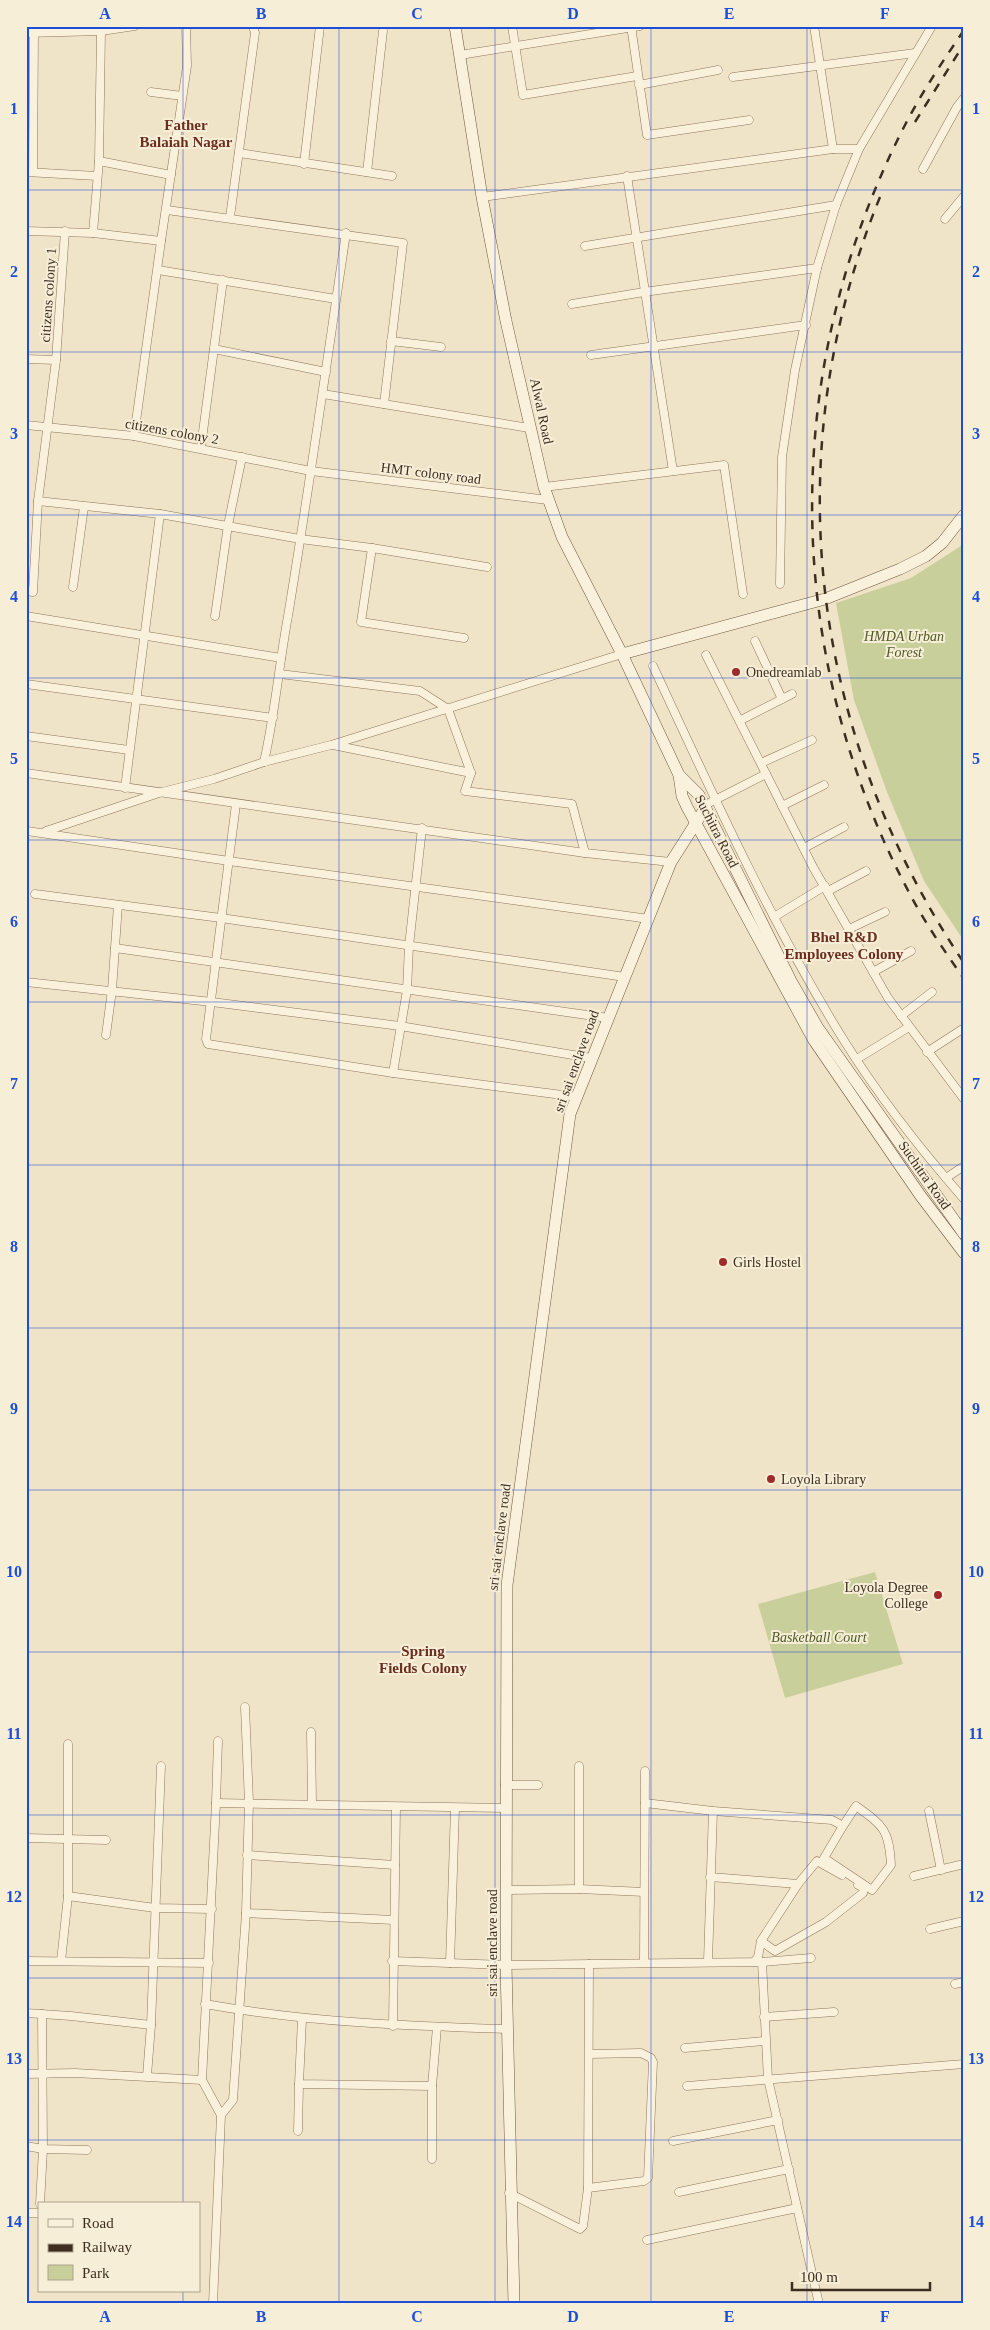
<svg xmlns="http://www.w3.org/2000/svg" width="990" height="2330" font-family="Georgia,serif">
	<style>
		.green { fill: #c9cf9b }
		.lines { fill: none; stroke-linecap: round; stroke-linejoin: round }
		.street-casing { stroke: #8d765c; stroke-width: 9 }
		.secondary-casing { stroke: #6f573f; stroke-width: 12 }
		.street { stroke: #faf1dc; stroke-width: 8 }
		.secondary { stroke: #faf1dc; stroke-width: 11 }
		.rail { stroke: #3d2e20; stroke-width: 2.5; stroke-dasharray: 9 9; stroke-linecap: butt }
		.grid { fill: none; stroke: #1d4ed8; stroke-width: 1; stroke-opacity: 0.55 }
		.poi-dot { fill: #9e2a2b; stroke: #f7eed8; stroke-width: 2 }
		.labels { text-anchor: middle; stroke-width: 4; stroke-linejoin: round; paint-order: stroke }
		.street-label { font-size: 14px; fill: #3d2e20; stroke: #f7eed8 }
		.park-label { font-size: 14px; font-style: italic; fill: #4d5a26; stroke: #f7eed8 }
		.poi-label { font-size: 14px; fill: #3d2e20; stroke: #f7eed8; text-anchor: start }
		.neighbourhood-label { font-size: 15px; font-weight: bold; fill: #6b2e1e; stroke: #f7eed8 }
		.neatline { fill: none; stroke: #1d4ed8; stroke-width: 2 }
		.grid-label { font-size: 16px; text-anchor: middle; font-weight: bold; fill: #1d4ed8 }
	</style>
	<rect width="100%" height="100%" fill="#f0e4c8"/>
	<!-- green -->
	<g class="green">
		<path d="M964,544V941L924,881L887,792L854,700L836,603L911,578Z"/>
		<path d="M875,1572L903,1664L785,1698L758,1604Z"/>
	</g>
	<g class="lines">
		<defs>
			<g id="street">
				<path d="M512,26L523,95L637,76"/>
				<path d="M631,26L647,135L749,120"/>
				<path d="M814,26L833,149"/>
				<path d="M26,33L101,31L135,26"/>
				<path d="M460,55L640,26"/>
				<path d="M733,77L915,53"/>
				<path d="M639,85L718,70"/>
				<path d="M151,92L182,96"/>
				<path d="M859,149L932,26"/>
				<path d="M239,153L392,176"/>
				<path d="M99,161L171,175"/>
				<path d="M304,164L320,26"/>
				<path d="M923,169L957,107L964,98"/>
				<path d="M26,172L97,176"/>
				<path d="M33,172L34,33"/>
				<path d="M367,172L383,31"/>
				<path d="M627,176L673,471"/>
				<path d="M482,197L833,149H859L836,205L817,268L795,370L782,457L780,584"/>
				<path d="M167,210L403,243L384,404"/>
				<path d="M230,217L255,33L253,26"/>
				<path d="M945,219L964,196"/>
				<path d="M26,231L93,233L161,241L187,66L186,26"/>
				<path d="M93,233L99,161L101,31"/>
				<path d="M585,246L836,205"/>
				<path d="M158,270L336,299"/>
				<path d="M572,304L644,292L817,268"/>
				<path d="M391,341L441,347"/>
				<path d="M214,349L326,372"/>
				<path d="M591,355L806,325"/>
				<path d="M26,359L56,360"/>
				<path d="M323,394L529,428"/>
				<path d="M26,425L134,436L311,471L548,500"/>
				<path d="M134,436L161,241"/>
				<path d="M201,447L223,280"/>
				<path d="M544,487L724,465L743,594"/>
				<path d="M38,501L160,514L300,539L372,548L487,567"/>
				<path d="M372,548L361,622L464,638"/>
				<path d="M73,587L84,507"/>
				<path d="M26,591L33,592L38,501L56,360L65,231"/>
				<path d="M26,616L281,658"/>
				<path d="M215,616L228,525L242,457"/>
				<path d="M755,641L782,699"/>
				<path d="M706,655L813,867L888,998L964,1099"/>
				<path d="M653,666C712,793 770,921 843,1039C878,1095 920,1149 964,1199"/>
				<path d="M280,674L420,691L448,709L471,773L465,791L572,804L585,853"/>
				<path d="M26,684L273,718"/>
				<path d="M741,720L792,694"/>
				<path d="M26,736L129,750"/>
				<path d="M333,745L471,773"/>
				<path d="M264,762C275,713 279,665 288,616C309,489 327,361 346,233"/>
				<path d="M761,763L812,740"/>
				<path d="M26,773L585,853L671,862"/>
				<path d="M125,788L160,514"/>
				<path d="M711,802L766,774"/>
				<path d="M236,804L206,1039L208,1044L393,1073L578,1097"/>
				<path d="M782,806L824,785"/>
				<path d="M27,831L229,861L649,919"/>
				<path d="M46,831L162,792L214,779L264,762L331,745L622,654"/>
				<path d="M804,848L844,827"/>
				<path d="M828,891L866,871"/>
				<path d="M35,894L221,918L625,977"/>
				<path d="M774,917L825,886"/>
				<path d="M849,929L885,912"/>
				<path d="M115,948L608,1018"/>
				<path d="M873,972L911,951"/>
				<path d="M26,982L212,1002L400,1026L591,1058"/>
				<path d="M901,1016L932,992"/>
				<path d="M106,1035L112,990L118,905"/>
				<path d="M927,1052L964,1028"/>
				<path d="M857,1059L909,1027"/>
				<path d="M393,1073L407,990L409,946L422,828"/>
				<path d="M946,1178L964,1166"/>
				<path d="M311,1732L312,1804"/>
				<path d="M505,1785H538"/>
				<path d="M216,1803L218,1741"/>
				<path d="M645,1803L713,1811L832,1820L843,1826L824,1858L872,1890L891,1865C889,1830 884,1826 856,1806L843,1826"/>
				<path d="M929,1811L941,1870"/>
				<path d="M26,1838L106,1840"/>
				<path d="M247,1855L395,1865"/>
				<path d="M914,1876L964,1864"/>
				<path d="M710,1877L798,1884"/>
				<path d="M579,1889V1766"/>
				<path d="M507,1890L579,1889L644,1892"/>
				<path d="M68,1896L155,1908L212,1909"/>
				<path d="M246,1913L394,1920"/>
				<path d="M930,1929L964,1921"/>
				<path d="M761,1941L775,1951L826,1922L863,1893L864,1888L858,1885"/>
				<path d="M26,1961L209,1963"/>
				<path d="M61,1961L68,1896V1744"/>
				<path d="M392,1961L506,1965L762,1962L811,1958"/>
				<path d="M708,1961L713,1811"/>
				<path d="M754,1962L758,1957L761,1941L798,1884L817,1861L842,1875"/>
				<path d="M762,1962L768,2079L819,2304"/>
				<path d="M450,1963L455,1808"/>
				<path d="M644,1963L645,1771"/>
				<path d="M955,1984L964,1982"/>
				<path d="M205,2004C306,2022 406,2026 508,2029"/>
				<path d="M26,2013L71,2016L151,2025"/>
				<path d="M764,2017L834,2012"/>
				<path d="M302,2019L299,2084L432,2086"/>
				<path d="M393,2026L396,1807"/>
				<path d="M685,2048L765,2041"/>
				<path d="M26,2074L75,2073L202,2080"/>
				<path d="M147,2076L151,2025L161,1766"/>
				<path d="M687,2086L964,2064"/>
				<path d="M221,2115L233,2100L246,1913L249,1802L245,1707"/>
				<path d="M298,2131L299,2084"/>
				<path d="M673,2141L778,2120"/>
				<path d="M26,2146L43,2149L87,2150"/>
				<path d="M432,2159V2086L437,2027"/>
				<path d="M588,2188L644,2181L648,2178L653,2062L651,2058L641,2053L590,2054"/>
				<path d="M679,2192L789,2169"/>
				<path d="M509,2193L580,2229L583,2226L588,2188L589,1964"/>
				<path d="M40,2204L43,2149L42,2014"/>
				<path d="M26,2213H39"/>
				<path d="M647,2240L797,2208"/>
				<path d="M213,2304L221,2115L202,2080L216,1803L506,1808"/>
			</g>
			<g id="secondary">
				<path d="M455,26L482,197L506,321L544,487L562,537L622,654L679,775L682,796L687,807L813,1039L920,1195L964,1253"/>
				<path d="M622,654L825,599L900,569L926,556L942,543L964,515"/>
				<path d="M679,775L699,795L791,981L818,1028L964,1234"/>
				<path d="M514,2304L506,1965L507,1585L570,1114L671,862L706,807"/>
			</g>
		</defs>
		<!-- street casing -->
		<use href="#street" class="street-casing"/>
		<!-- secondary casing -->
		<use href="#secondary" class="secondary-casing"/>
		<!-- street -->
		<use href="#street" class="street"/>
		<!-- secondary -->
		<use href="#secondary" class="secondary"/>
		<!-- rail -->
		<g class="rail">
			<path d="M964,30C943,61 922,92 905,125C779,369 781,656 912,898C927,926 946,953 964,979"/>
			<path d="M915,122L964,44"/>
			<path d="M880,197C775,454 810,734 964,963"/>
		</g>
	</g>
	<!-- grid -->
	<path class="grid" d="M183,26V2204M339,26V2304M495,26V2304M651,26V2304M807,26V2304M26,190H964M26,352H964M26,515H964M26,678H964M26,840H964M26,1002H964M26,1165H964M26,1328H964M26,1490H964M26,1652H964M26,1815H964M26,1978H964M26,2140H964M183,2291V2304"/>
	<!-- markers -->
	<g class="poi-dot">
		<circle cx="736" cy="672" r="5"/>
		<circle cx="723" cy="1262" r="5"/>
		<circle cx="771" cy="1479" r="5"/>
		<circle cx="938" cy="1595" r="5"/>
	</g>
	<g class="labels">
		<!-- street labels -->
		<g class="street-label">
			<text transform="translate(48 295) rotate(-86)" y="5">citizens colony 1</text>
			<text transform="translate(542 411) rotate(78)" y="5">Alwal Road</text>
			<text transform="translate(172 431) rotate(10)" y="5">citizens colony 2</text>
			<text transform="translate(431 473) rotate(7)" y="5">HMT colony road</text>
			<text transform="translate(717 831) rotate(63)" y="5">Suchitra Road</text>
			<text transform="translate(576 1061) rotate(-70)" y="5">sri sai enclave road</text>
			<text transform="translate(925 1175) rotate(55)" y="5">Suchitra Road</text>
			<text transform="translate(499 1537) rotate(-83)" y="5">sri sai enclave road</text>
			<text transform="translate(492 1943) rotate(-90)" y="5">sri sai enclave road</text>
		</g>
		<!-- park labels -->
		<g class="park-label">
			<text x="904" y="641">HMDA Urban<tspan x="904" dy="16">Forest</tspan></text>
			<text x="819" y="1642">Basketball Court</text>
		</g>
		<!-- poi labels -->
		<g class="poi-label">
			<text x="746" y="677">Onedreamlab</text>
			<text x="733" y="1267">Girls Hostel</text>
			<text x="781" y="1484">Loyola Library</text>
			<text x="928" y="1592" text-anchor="end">Loyola Degree<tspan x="928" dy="16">College</tspan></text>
		</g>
		<!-- neighbourhood labels -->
		<g class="neighbourhood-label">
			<text x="186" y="130">Father<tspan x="186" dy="17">Balaiah Nagar</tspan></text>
			<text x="844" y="942">Bhel R&amp;D<tspan x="844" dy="17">Employees Colony</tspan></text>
			<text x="423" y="1656">Spring<tspan x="423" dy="17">Fields Colony</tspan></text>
		</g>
	</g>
	<!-- border -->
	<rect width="990" height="2330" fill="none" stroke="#f7eed8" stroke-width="55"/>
	<!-- legend -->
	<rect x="38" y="2202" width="162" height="90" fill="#f7eed8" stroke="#ada18e"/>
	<rect x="48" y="2219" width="25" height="8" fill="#faf1dc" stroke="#ada18e"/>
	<text x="82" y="2228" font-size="15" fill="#3d2e20">Road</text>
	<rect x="48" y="2244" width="25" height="8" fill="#3d2e20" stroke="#ada18e"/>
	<text x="82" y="2252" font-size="15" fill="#3d2e20">Railway</text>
	<rect x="48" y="2265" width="25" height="15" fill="#c9cf9b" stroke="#ada18e"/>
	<text x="82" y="2278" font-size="15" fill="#3d2e20">Park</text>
	<!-- scale -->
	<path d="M792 2282v8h138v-8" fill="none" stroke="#3d2e20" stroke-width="2.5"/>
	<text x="800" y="2282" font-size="15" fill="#3d2e20" stroke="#f7eed8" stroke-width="4" paint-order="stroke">100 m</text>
	<rect x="28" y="28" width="934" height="2274" class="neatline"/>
	<g class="grid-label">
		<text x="105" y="19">A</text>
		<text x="261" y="19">B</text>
		<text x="417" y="19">C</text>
		<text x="573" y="19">D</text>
		<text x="729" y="19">E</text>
		<text x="885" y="19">F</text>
		<text x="14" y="114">1</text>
		<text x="976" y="114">1</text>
		<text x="14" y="277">2</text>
		<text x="976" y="277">2</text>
		<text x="14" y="439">3</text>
		<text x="976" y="439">3</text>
		<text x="14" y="602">4</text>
		<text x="976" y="602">4</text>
		<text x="14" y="764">5</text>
		<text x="976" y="764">5</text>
		<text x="14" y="927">6</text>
		<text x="976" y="927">6</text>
		<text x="14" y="1089">7</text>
		<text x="976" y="1089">7</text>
		<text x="14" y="1252">8</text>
		<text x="976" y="1252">8</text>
		<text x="14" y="1414">9</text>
		<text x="976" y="1414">9</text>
		<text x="14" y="1577">10</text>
		<text x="976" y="1577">10</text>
		<text x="14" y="1739">11</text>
		<text x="976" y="1739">11</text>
		<text x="14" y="1902">12</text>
		<text x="976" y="1902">12</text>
		<text x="14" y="2064">13</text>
		<text x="976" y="2064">13</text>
		<text x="14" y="2227">14</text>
		<text x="976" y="2227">14</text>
		<text x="105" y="2322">A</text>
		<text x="261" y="2322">B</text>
		<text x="417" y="2322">C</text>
		<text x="573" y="2322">D</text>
		<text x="729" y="2322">E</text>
		<text x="885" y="2322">F</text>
	</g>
</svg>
